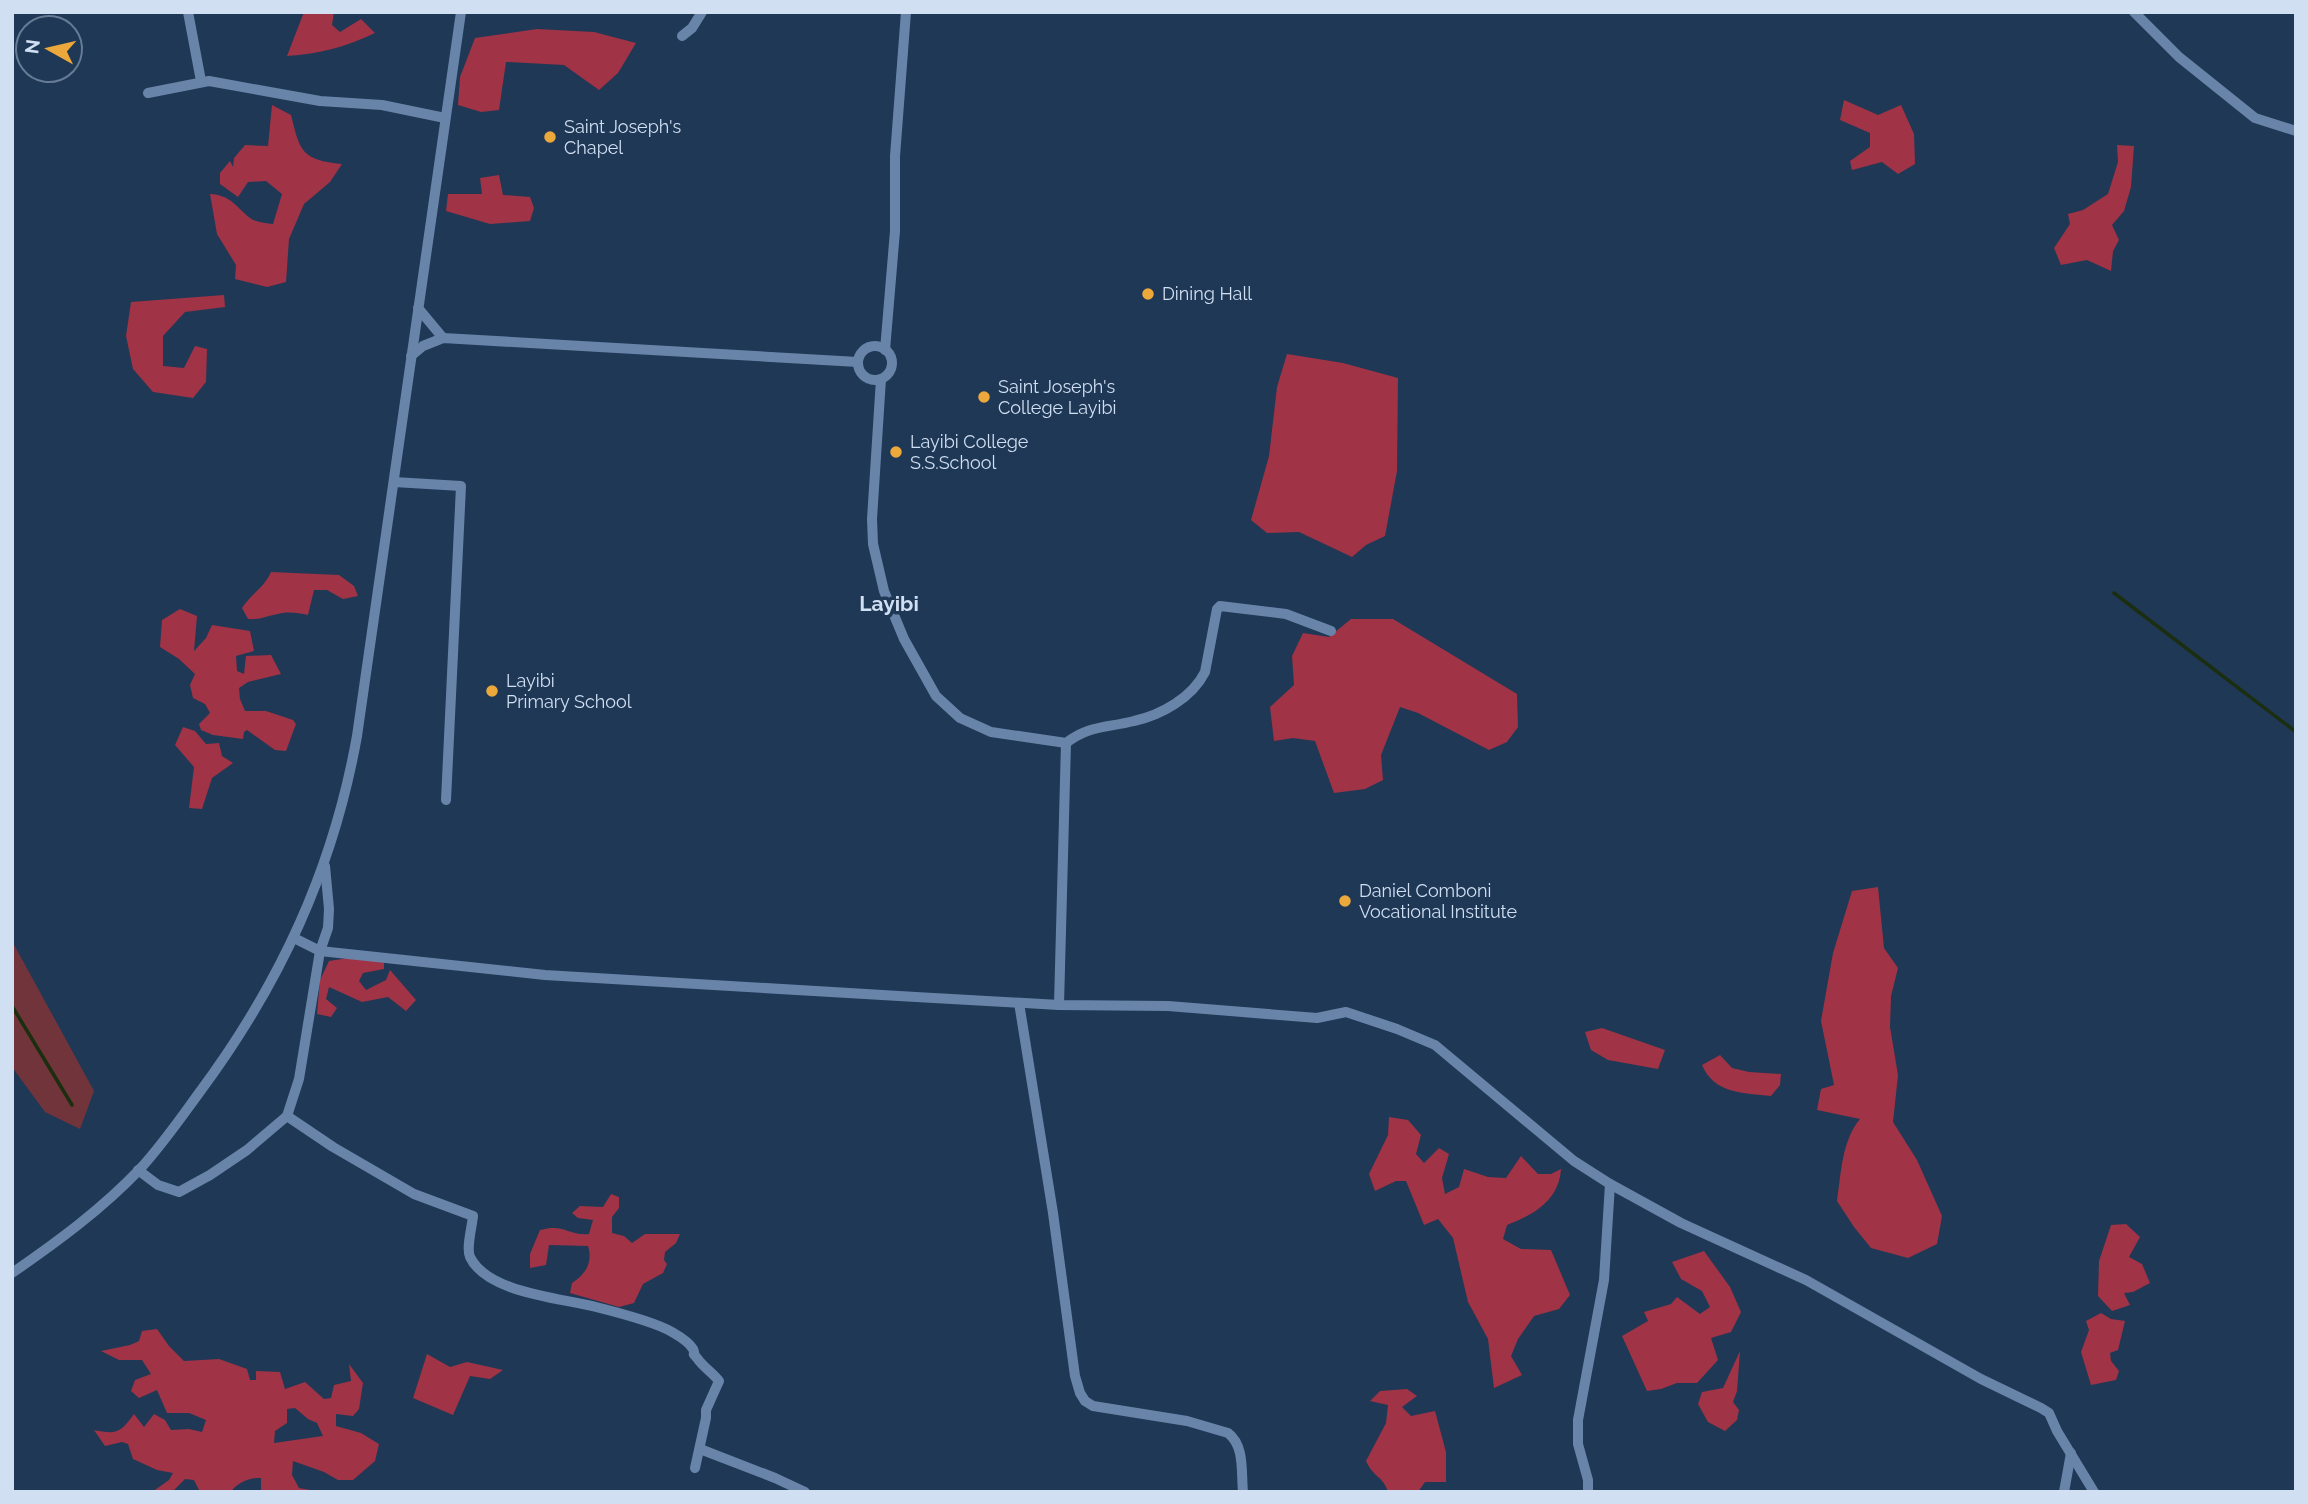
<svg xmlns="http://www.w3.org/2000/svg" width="2308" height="1504" font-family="Raleway,sans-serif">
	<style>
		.green { fill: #72343b }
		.forest { fill: #a03345; fill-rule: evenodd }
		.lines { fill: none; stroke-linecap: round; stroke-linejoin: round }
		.stream { stroke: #1b2e0f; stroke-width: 3.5 }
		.minor { stroke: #6885a9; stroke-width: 10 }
		.poi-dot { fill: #eda83b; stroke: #1f3856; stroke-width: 2.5 }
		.labels { text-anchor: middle; stroke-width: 7; stroke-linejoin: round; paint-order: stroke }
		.poi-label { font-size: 18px; fill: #d0dff2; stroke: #1f3856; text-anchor: start }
		.quarter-label { font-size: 21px; font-weight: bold; fill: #d0dff2; stroke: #1f3856 }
	</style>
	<rect width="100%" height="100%" fill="#1f3856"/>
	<!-- green -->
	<path class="green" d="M12,941L94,1091L80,1129L45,1112L12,1067Z"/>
	<!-- forest -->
	<g class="forest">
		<path d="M304,12H334L332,25L340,32L361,19L375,33C345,47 320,54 287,56Z"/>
		<path d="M537,29L594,32L636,43L618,73L599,90L564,65L506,62L499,110L481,112L458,105L460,77L475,38Z"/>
		<path d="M1844,100L1878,115L1901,105L1914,134L1915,164L1898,174L1882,162L1852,170L1850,161L1870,147V133L1840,120Z"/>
		<path d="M272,105L291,115C300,152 302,160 342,164L330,182L304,204L289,239L286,282L267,287L235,279L236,265L217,234L210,194C231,195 236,207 250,218C255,222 266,223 273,224L282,194L266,181L248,182L238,197L220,184V173L230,161L233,167L234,158L245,145L268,146Z"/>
		<path d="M2117,145L2134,146L2131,187L2124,211L2112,225L2119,240L2113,251L2111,271L2087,260L2061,265L2054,248L2070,224L2068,214L2083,210L2108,194L2118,162Z"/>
		<path d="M499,175L503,195L530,197L534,208L530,221L490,224L446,211L448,194H482L480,178Z"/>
		<path d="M224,295L225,307L185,312L163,336V366L184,368L195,346L207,349L206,382L193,398L153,392L133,369L126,336L131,302Z"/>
		<path d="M1287,354L1343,363L1398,378L1397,471L1385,536L1366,545L1352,557L1299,532L1267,533L1251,520L1269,456L1277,387Z"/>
		<path d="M271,572L339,575L354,586L358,596L343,599L327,590H314L308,615C298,613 289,611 278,614C265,616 262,620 248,619L242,608C251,594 264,588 271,572Z"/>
		<path d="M180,609L197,616L194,651L206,638L212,625L250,631L254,651L236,656L237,671L244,674L246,656L271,655L281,674L248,682L239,688L240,699L245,711H266L293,720L296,724L286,751L275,750L247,730L244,732L243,739L213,735L201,730L199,724L210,713L205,704L193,698L190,685L195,674L179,659L160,647L162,620Z"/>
		<path d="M1351,619H1393L1517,694L1518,727L1507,742L1489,750L1418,713L1400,707L1381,755L1383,780L1365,789L1334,793L1315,741L1293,738L1274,741L1270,707L1294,685L1292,656L1303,633L1329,637Z"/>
		<path d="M183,727L195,731L206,744L219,743L222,756L233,763L212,778L202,809L189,808L194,767L175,745Z"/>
		<path d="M1878,887L1884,948L1898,968L1891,996L1890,1027L1898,1075L1893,1122L1917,1160L1942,1216L1937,1244L1908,1258L1871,1248L1854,1227L1837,1201C1841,1174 1842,1140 1860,1119L1817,1110L1821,1089L1834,1085L1821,1021L1833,953L1852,891Z"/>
		<path d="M348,958L384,961V969L363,973L359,981L366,990L386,980L390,970L416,1000L406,1011L388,997L362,1002L329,987L326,999L337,1008L331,1017L317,1014L320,980L329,961Z"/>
		<path d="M1602,1028L1665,1050L1658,1069L1608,1060L1591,1050L1585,1032Z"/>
		<path d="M1720,1055L1732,1068L1749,1072L1781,1074L1780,1085L1771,1096C1744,1093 1714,1094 1702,1065Z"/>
		<path d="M1389,1117L1408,1120L1421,1135L1416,1154L1424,1163L1439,1148L1449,1154L1442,1178L1445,1194L1459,1187L1464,1169L1488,1177L1506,1178L1521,1156L1538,1174H1551L1561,1169C1559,1201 1533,1215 1507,1225L1503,1239L1521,1249L1551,1250L1570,1295L1559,1309L1534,1316L1518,1339L1511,1356L1522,1375L1494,1388L1488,1339L1468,1302L1453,1238L1438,1219L1424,1225L1406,1181H1396L1375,1191L1369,1174L1388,1135Z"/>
		<path d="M611,1194L619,1197V1208L612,1217V1233L624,1236L632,1243L645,1234H680L676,1243L665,1252L664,1260L667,1264L663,1273L643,1284L634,1303L619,1307L570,1293L572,1283C586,1274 593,1262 588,1246L549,1245L546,1265L530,1268V1254L540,1230C565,1223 568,1236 589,1234L593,1220L578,1218L572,1213L580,1206L603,1207Z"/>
		<path d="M2126,1224L2140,1237L2129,1257L2142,1264L2150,1283L2133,1292L2124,1293L2130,1305L2112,1311L2098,1296L2099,1261L2111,1225Z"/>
		<path d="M1704,1251L1730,1287L1741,1312L1731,1332L1711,1338L1718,1360L1697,1383H1677L1661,1389L1647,1391L1622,1336L1648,1321L1644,1312L1671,1304L1677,1297L1700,1314L1710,1307L1702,1291L1681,1279L1672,1262Z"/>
		<path d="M2101,1313L2111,1319L2125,1321L2118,1350L2110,1353L2111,1361L2119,1371L2116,1380L2091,1385L2081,1352L2089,1330L2086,1321Z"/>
		<path d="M157,1329L169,1346L184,1361L219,1359L247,1369L250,1380H256V1371L280,1372L285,1389L305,1382L324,1399L331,1398L334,1385L351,1381L349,1364L363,1383L359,1409L353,1416L336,1414V1426L361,1433L379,1444L375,1461L353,1480H338L324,1472L293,1461L292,1475L299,1488L321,1492H261V1478C251,1477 236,1483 231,1492H200L194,1480L185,1479L172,1492H152L169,1480L173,1473L157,1470L133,1459L128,1444L122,1442L105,1446L94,1430C117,1435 121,1432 134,1414L144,1427L154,1414L165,1420L171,1430L189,1429L202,1432L206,1420L189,1413H167L157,1390L139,1398L131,1391L135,1380L151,1374L142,1360H119L101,1351L130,1345L139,1341L142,1331ZM295,1408L308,1419L317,1423L323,1436L274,1443L275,1431L287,1423V1409Z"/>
		<path d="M1740,1351L1737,1391L1733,1402L1739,1410L1737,1420L1725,1431L1708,1422L1698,1404L1702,1392L1723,1388Z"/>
		<path d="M427,1354L450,1367L467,1362L503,1370L490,1379L470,1376L453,1415L413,1398Z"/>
		<path d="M1407,1389L1417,1396L1402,1407L1411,1416L1435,1411L1446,1452V1482H1425L1418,1492H1388C1384,1477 1373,1477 1366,1461L1386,1423L1388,1405L1370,1401L1380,1391Z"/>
	</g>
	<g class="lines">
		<!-- stream -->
		<g class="stream">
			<path d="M2114,593L2296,732"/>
			<path d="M12,1006L72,1105"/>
		</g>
		<!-- minor -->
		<g class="minor">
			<path d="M188,12L201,81"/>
			<path d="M2134,12L2179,57L2255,118L2296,131"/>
			<path d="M682,36L692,28L702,12"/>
			<path d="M148,93L209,81L320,101L382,105L445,118"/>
			<path d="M418,308L443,338"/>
			<circle cx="875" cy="363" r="17"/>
			<path d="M885,350L895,231V156L906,12"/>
			<path d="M411,356L423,346L443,338L858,362"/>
			<path d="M881,379L872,519L873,544L884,591L904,639L936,696L960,718L991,732L1066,743C1089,725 1107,728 1134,721C1161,715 1192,698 1205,672L1217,609L1220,606L1286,614L1331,631"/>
			<path d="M394,482L461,486L446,800"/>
			<path d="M294,938L320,951L545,975L916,997L1059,1005L1168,1006L1317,1018L1346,1012L1397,1029L1435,1045L1574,1161L1610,1184L1681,1223L1806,1280L1981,1379L2041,1408L2049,1413L2057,1431L2094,1492"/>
			<path d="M1019,1003L1053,1213L1075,1376L1080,1393L1085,1401L1093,1406L1187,1421L1228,1433C1245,1446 1241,1472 1243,1492"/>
			<path d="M1059,1005L1066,743"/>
			<path d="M287,1116L333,1147L414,1194L473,1216C472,1227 466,1248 470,1257C487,1293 561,1298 596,1307C616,1312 655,1322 672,1332C679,1336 689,1342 693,1349C697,1358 690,1350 697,1358C703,1367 713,1373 719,1381L706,1410V1418L695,1468"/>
			<path d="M138,1170L158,1185L179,1192L210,1175L247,1150L287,1116L299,1079L320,951L328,928L329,909L325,866"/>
			<path d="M12,1273C57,1242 102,1209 140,1169C162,1145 180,1119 199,1093C280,984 333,870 357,736L461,12"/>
			<path d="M700,1449L775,1478L805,1492"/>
			<path d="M1588,1492V1480L1578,1444V1420L1604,1280L1610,1184"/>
			<path d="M2064,1492L2071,1453"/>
		</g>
	</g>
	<!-- markers -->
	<g class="poi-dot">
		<circle cx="550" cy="137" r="7"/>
		<circle cx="1148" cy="294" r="7"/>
		<circle cx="984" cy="397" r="7"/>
		<circle cx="896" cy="452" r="7"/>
		<circle cx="492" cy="691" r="7"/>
		<circle cx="1345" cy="901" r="7"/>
	</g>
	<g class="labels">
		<!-- poi labels -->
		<g class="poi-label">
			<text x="564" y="133">Saint Joseph's<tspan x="564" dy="21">Chapel</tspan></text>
			<text x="1162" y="300">Dining Hall</text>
			<text x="998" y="393">Saint Joseph's<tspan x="998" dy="21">College Layibi</tspan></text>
			<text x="910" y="448">Layibi College<tspan x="910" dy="21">S.S.School</tspan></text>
			<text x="506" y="687">Layibi<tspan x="506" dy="21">Primary School</tspan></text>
			<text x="1359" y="897">Daniel Comboni<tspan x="1359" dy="21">Vocational Institute</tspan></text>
		</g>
		<!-- quarter labels -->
		<g class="quarter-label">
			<text x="889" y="611">Layibi</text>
		</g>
	</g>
	<!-- border -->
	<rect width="2308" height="1504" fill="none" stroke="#d0dff2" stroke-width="28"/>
	<!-- north arrow -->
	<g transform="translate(49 49) rotate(278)"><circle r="33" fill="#1f3856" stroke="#667b94" stroke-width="2"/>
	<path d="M0-5L12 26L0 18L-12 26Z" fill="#eda83b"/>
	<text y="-10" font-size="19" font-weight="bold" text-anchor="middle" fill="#d0dff2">N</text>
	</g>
</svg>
